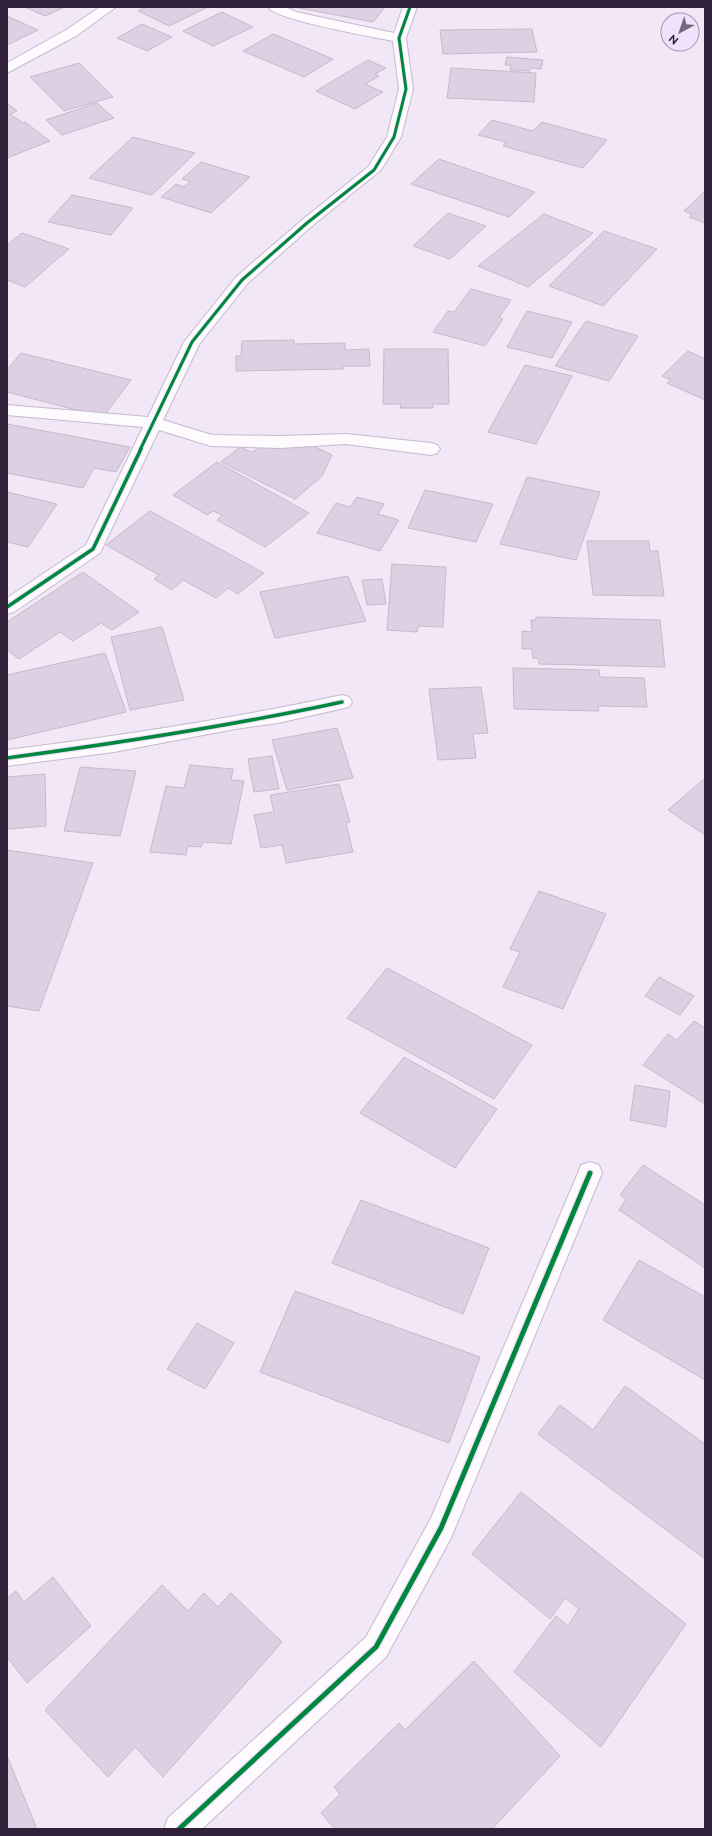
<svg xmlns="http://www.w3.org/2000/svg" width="712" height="1836" font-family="Raleway,sans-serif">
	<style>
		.building { fill: #dcd0e2; stroke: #c6b9cc }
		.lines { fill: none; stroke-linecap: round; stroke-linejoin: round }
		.street-casing { stroke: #c6b9cd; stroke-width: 2 }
		.street { fill: #fdfbfe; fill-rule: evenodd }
		.cycleway-far2-casing { stroke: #f2e1fc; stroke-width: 4.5 }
		.cycleway-far1-casing { stroke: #f2e1fc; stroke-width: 6 }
		.cycleway-casing { stroke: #f2e1fc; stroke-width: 8 }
		.cycleway-far2 { stroke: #00873e; stroke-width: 3 }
		.cycleway-far1 { stroke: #00873e; stroke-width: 3.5 }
		.cycleway { stroke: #00873e; stroke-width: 5 }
	</style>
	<rect width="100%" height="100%" fill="#f1e7f6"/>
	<!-- building -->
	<g class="building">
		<path d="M25,7H65L45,16Z"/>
		<path d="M146,7H208L169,26L138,11Z"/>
		<path d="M294,7H385L373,22Z"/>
		<path d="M222,12L253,27L213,46L183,31Z"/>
		<path d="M7,16L38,30L7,45Z"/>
		<path d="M142,24L172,37L147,51L117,38Z"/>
		<path d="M532,29L537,52L443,54L440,30Z"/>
		<path d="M273,34L333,59L304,77L243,51Z"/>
		<path d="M507,57L543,60L541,69L531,68L530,71L510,70L511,65H505Z"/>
		<path d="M368,60L386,68L375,74L379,76L365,84L383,92L355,109L316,91Z"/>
		<path d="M79,63L113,97L64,111L30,77Z"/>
		<path d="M451,68L536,73L534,102L447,98Z"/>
		<path d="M7,103L17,111L10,114L23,123L25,122L50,141L7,158Z"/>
		<path d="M97,103L114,118L62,135L46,120Z"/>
		<path d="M492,120L533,131L542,122L607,140L583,168L503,146L506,142L478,135Z"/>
		<path d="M133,137L195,153L152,195L89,178Z"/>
		<path d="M439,159L535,192L509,217L411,184Z"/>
		<path d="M201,162L250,177L211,213L161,197L176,184L184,187L190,181L182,179Z"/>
		<path d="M705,191V223L689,217L692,214L684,211Z"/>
		<path d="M72,195L133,208L111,235L48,222Z"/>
		<path d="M448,213L486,226L450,259L413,246Z"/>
		<path d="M544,214L593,233L528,287L478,266Z"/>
		<path d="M604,231L657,249L603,306L549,286Z"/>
		<path d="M22,233L69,249L25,287L7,280V245Z"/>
		<path d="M471,289L511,300L499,318L503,319L485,346L433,332L448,311L454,312Z"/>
		<path d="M527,311L572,322L552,358L507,347Z"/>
		<path d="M586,321L638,336L609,381L555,366Z"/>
		<path d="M294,340V344L345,343V350L369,349L370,366H343V369L236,371V356H241L242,341Z"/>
		<path d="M384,349H448L449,404H433V408H400L401,404H383Z"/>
		<path d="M688,351L705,359V400L667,383L671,380L662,376Z"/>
		<path d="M21,353L131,380L103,417L7,392V370Z"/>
		<path d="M525,365L572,376L536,444L488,432Z"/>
		<path d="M7,424L130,447L116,472L94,468L83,488L7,473Z"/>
		<path d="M307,443L332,455L322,476L295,499L221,462L240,447L251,452L271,444Z"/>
		<path d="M217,462L309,513L265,547L217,520L222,515L213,511L207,515L173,495Z"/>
		<path d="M527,477L600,492L576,560L500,544Z"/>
		<path d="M425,490L493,504L476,542L408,528Z"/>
		<path d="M7,492L57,504L28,547L7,542Z"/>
		<path d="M357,497L384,504L378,514L399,520L380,551L317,533L336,503L350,507Z"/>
		<path d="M150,511L264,573L238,594L228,588L216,598L183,580L172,590L154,579L159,575L106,545Z"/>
		<path d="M587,541H649L650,551H658L664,596L593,595Z"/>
		<path d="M392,564L446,567L443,627L418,626L417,632L387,630Z"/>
		<path d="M83,572L139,612L112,630L101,623L73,641L60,632L19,659L7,650V622Z"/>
		<path d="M348,576L366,621L275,638L260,592Z"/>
		<path d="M382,579L386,604L367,605L362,580Z"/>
		<path d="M536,617L660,620L665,667L539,664L538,658H533L532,649H522V631L532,632L531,620H536Z"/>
		<path d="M162,627L184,700L130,710L111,637Z"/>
		<path d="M105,653L126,712L7,740V675Z"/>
		<path d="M513,668L599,670L600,677L644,678L647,707L598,706L599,711L514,709Z"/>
		<path d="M481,687L488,733L473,734L476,758L438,760L429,689Z"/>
		<path d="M337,728L353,778L287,790L272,740Z"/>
		<path d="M272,756L279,789L254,792L248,759Z"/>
		<path d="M190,765L233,769L231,780L244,781L231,844L203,842L201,847L188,846L186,855L150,852L166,786L184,788Z"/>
		<path d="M80,767L136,771L120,836L64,831Z"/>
		<path d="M45,774L46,826L7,829V777Z"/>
		<path d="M705,778V835L668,810Z"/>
		<path d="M339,784L350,822L346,823L353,852L286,863L282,845L261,848L254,815L274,812L270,795Z"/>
		<path d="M7,850L93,863L39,1011L7,1006Z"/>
		<path d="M539,891L606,914L563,1009L503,987L520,952L510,949Z"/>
		<path d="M387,968L532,1045L494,1099L347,1018Z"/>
		<path d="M659,977L694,996L680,1015L645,996Z"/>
		<path d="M694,1021L705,1028V1104L643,1065L668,1034L677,1040Z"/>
		<path d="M404,1057L497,1109L455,1168L360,1113Z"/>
		<path d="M635,1085L670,1091L666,1127L630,1120Z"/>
		<path d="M643,1165L705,1205V1268L619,1210L626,1199L620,1195Z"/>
		<path d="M361,1200L489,1248L463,1314L332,1263Z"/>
		<path d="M639,1260L705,1297V1380L603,1320Z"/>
		<path d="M295,1291L480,1357L449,1443L260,1372Z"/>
		<path d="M197,1323L234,1343L205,1389L167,1369Z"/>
		<path d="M625,1386L705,1444V1559L538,1434L560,1405L593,1430Z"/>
		<path d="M521,1492L686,1624L601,1747L514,1672L556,1616L568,1626L579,1609L565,1598L550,1619L472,1554Z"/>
		<path d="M53,1577L91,1626L27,1683L7,1657V1598L16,1591L24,1602Z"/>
		<path d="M162,1585L188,1611L204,1593L218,1607L231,1593L282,1642L163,1777L135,1747L108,1777L45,1710Z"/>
		<path d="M474,1661L560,1756L492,1829H335L321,1813L340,1794L334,1787L399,1723L405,1730Z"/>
		<path d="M7,1756L37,1829H7Z"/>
	</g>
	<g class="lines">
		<defs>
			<g id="street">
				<path d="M100,7H116L76,36L7,73V63L66,30Z"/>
				<path d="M268,7H286L296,12L394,33L403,7H417L406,38L413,89L401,137L381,170L312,226L248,283L200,343L163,420L212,435L280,436L346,434L431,443L437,445L440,449L437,453L431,455L346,444L280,448L211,446L159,430L100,553L14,612L7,614V598L86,545L143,427L7,415V405L148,417L184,342L236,277L302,220L368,167L387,137L399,89L393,41C371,36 278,21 268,7Z"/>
				<path d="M342,695L349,697L352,702L349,707L278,723L235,729L114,752L7,766V750C119,736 231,719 342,695Z"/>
				<path d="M590,1162L599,1165L602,1173L451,1538L386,1657L202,1829H164L168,1818L366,1637L431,1518L578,1173L581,1165Z"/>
			</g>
		</defs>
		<!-- street casing -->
		<use href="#street" class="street-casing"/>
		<!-- street -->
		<use href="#street" class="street"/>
		<defs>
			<path id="cycleway-far2" d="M140,450L192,342L242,280L307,223L374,170L394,137L406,89L399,38L410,7"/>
			<g id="cycleway-far1">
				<path d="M7,607L93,549L141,449"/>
				<path d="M7,758C119,743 231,726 342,702"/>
			</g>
			<path id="cycleway" d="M179,1829L376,1647L441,1528L590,1173"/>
		</defs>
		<!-- cycleway-far2 casing -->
		<use href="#cycleway-far2" class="cycleway-far2-casing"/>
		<!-- cycleway-far1 casing -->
		<use href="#cycleway-far1" class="cycleway-far1-casing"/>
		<!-- cycleway casing -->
		<use href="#cycleway" class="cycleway-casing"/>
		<!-- cycleway-far2 -->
		<use href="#cycleway-far2" class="cycleway-far2"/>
		<!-- cycleway-far1 -->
		<use href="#cycleway-far1" class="cycleway-far1"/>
		<!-- cycleway -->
		<use href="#cycleway" class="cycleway"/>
	</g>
	<!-- border -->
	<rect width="712" height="1836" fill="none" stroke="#312039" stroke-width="16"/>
	<!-- north arrow -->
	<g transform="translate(680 32) rotate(220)"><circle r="19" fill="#f2e1fc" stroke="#a594ae"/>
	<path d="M0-3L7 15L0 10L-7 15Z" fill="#74667b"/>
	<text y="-6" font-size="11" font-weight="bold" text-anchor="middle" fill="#312039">N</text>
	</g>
</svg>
